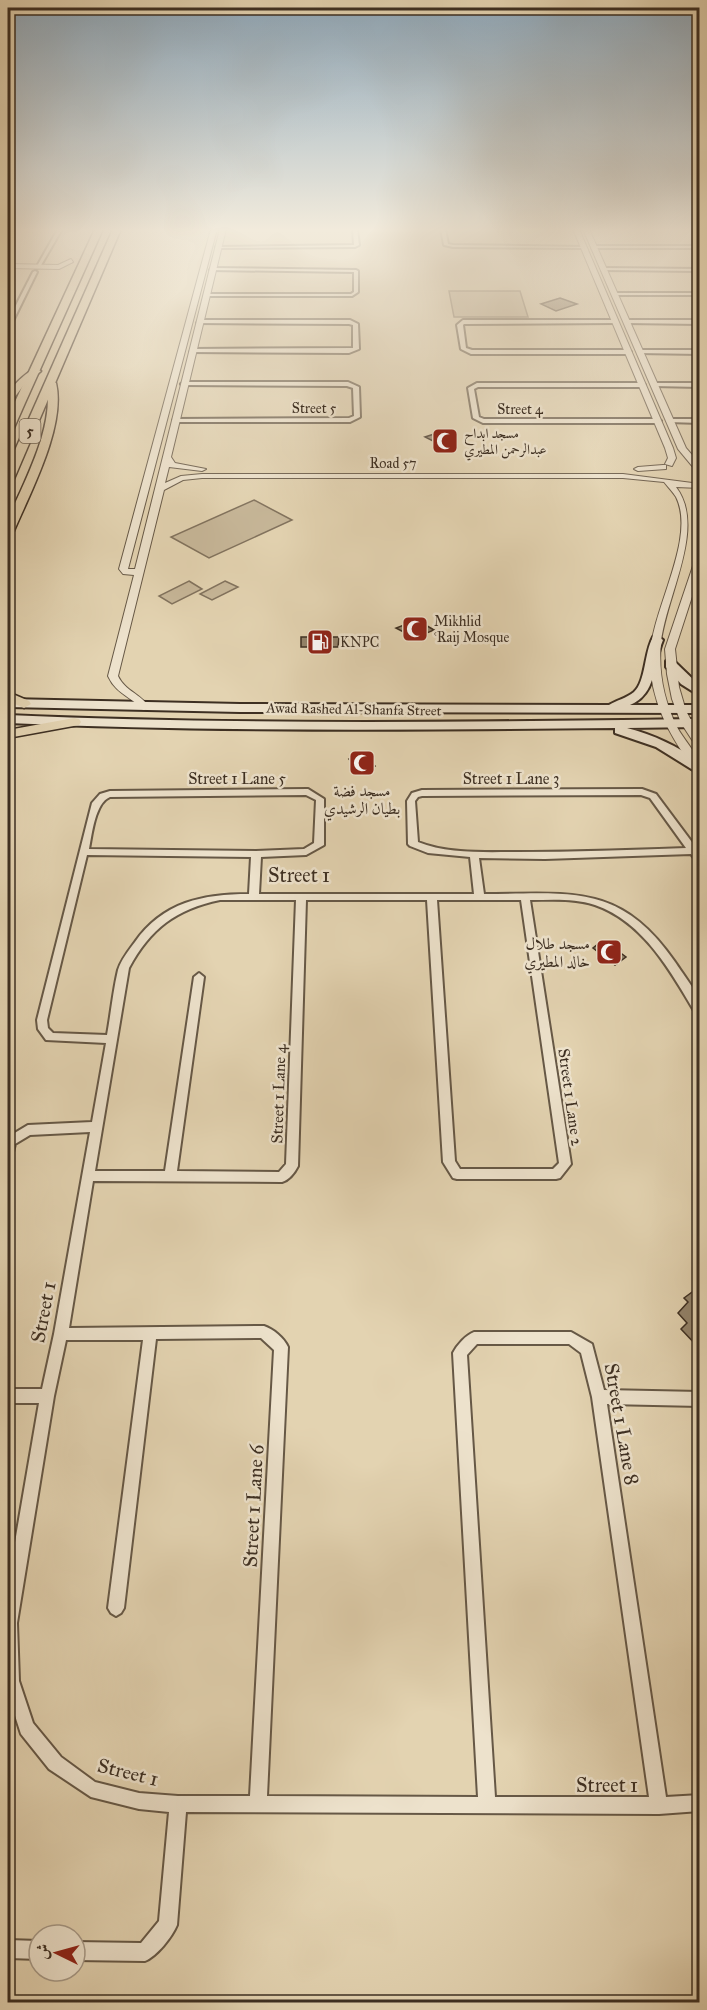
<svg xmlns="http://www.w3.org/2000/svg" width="707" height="2010" font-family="'IM FELL Great Primer',Amiri,serif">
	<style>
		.green { fill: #c7b799; stroke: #82735e; stroke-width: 1.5 }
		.building { fill: #93846c; stroke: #3d2f22; stroke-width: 1.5 }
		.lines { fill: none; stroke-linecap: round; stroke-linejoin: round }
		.minor-casing { stroke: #665846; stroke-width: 4 }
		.tertiary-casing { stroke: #665846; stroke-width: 2 }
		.secondary-casing { stroke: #3d2f22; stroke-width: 4 }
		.primary-casing { stroke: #3d2f22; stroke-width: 3 }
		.motorway-casing { stroke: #3d2f22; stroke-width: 3 }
		.minor { fill: #ede2cc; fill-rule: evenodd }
		.tertiary { fill: #ede2cc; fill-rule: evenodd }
		.secondary { fill: #ede2cc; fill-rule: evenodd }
		.primary { fill: #e3d3b1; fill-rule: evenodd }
		.motorway { fill: #e3d3b1; fill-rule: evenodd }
		.labels { text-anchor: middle; stroke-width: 5; stroke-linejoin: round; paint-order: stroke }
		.far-street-label { font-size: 14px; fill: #3d2f22; stroke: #ede2cc }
		.far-poi-label { font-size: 14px; fill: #3d2f22; stroke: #ede2cc; text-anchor: start }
		.shield { fill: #ede2cc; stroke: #726555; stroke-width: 1.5 }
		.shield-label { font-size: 15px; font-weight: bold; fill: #3d2f22 }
		.street-label { font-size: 16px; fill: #3d2f22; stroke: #ede2cc }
		.poi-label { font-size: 16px; fill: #3d2f22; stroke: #ede2cc }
		.near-street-label { font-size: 20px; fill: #3d2f22; stroke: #ede2cc }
	</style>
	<rect width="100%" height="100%" fill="#e3d3b1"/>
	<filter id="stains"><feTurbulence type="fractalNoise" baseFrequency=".00333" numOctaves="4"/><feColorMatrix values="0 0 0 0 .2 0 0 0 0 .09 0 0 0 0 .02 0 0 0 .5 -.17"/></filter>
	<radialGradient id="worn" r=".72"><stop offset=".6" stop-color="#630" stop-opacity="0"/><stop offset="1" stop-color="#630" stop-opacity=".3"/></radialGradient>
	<!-- green -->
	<g class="green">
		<path d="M449,291H520L528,317H454Z"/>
		<path d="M254,500L292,520L209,558L171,537Z"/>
		<path d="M189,581L202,589L172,604L159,596Z"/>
		<path d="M225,581L238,587L212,600L200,594Z"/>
	</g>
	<!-- building -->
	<g class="building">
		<path d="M560,298L577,304L556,311L541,304Z"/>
		<path d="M440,432L456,441L447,448L425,437Z"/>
		<path d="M417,620L434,630L415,638L396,628Z"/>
		<path d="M301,637H339L338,647H301Z"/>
		<path d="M363,753L375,766L360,774L349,759Z"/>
		<path d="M603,940L626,957L615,965L593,948Z"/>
		<path d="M699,1287V1348L681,1329L687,1323L678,1313L688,1302L684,1298Z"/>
	</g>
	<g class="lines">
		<defs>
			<g id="minor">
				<path d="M58,229H62L40,267L36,268Z"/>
				<path d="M353,229H357L359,245L355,247L218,248L216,247L354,245Z"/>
				<path d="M441,229H445L448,244L453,245L585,247L583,248L453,247L444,245Z"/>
				<path d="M594,246H700V248H592Z"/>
				<path d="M212,268L356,270L358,271V292L352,296H207L205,294H351L354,292V272L210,270Z"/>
				<path d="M604,268L700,269V271L602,270Z"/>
				<path d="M35,271L37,272L11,325L8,326V321L33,272Z"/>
				<path d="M615,293H700V295H613Z"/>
				<path d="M199,320H350L358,324L359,349L349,353L190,352L192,349L353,348V325L349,324L197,323Z"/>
				<path d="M463,320H615L617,323L464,324L463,325L466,348L472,350H628L631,352L628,354H471L461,349L457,325Z"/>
				<path d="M627,320H700V324L625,323Z"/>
				<path d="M640,350H700V354L638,353Z"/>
				<path d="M184,382H348L359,387L360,417L350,422H173V420L175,419L349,418L354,416L353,388L347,386L182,385L181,384Z"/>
				<path d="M477,383H642L645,385L642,387H478L474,389L479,417L484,419H658L661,421L658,423H483L473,418L468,388Z"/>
				<path d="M655,383H700V387L653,386L652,385Z"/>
				<path d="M670,419H700V423L668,422V420Z"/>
				<path d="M308,789L324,799V845L306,855L261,857L259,894H474L470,857L428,853L410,846L408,844L407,801L412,793L422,790L642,789L656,794L700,853V863L697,862L691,854L545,859L479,858L484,894C569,894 620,882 675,962C681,971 697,992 699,1001C701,1005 700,1011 700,1015L696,1014C671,972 644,922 595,905C574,898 552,900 530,900L571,1164L560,1178L556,1179H457L453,1178L443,1162L427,900H306L298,1166C295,1172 289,1180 282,1182L93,1181L69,1328L264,1326C273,1329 284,1338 288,1347L267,1796L478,1797L453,1353C457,1345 466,1335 474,1332H571L592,1344L604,1390L700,1392V1406L607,1404L666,1797L700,1795V1811L659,1814L186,1812L177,1925C172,1937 157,1956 145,1961L75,1960V1942L141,1943L159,1921L169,1812L139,1809L91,1797L49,1769L21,1734L8,1694V1583L39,1403H8V1389H42L54,1334L90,1132L30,1135L15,1144L12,1156L8,1157V1137L28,1125L92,1122L106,1043L46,1040L38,1029L37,1020L92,803L100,794L110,791ZM306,795L316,800L314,843L304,849L256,851L89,849C92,834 95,803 110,797ZM641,795L650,798L686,848C630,850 574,852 517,852C485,852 448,854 418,842L415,801L418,797L422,796ZM87,855L251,857L249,894C203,894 163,902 135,942C129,950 121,960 118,970C113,991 111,1013 107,1035L53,1033L48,1028L47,1020ZM220,900H296L286,1164L279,1172L177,1171L204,977L199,973L194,977L165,1171H95L129,968C150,929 176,909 220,900ZM437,900H521L559,1163L553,1169H460L455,1161ZM261,1338L274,1350L250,1796H178L139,1793L95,1782L61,1757L33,1723L19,1681L17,1623L54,1396L66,1340H143L108,1608L111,1613L116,1616L121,1613L124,1608L156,1339ZM477,1344H569L581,1353L592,1397L649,1797H495L467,1355Z"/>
				<path d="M8,1940L39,1941V1959L8,1958Z"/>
			</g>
			<g id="tertiary">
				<path d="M211,229H217L128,569H135L209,272L220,229H226L171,457L175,463L206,469L202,471L169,467L165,483L181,476L202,474H623L700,484V488L676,487C707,527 666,596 661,642C658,671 664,701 677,727C685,742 700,755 700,771L695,770C670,737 650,701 650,657C651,610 697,539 676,497C673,492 668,487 664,482L623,478H202L183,480L164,490L118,676C125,691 141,694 149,707L144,710C139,708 138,704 133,701C122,693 114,689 108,676L134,575L123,574L119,569Z"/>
				<path d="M573,229H579L673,448L676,458L672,466L665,464L668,458L665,448Z"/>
				<path d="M583,229H589L686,448L699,463V467H693L678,449Z"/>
				<path d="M71,259L73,262L59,269L8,268V264L58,265Z"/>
				<path d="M663,465H666V469L638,471L634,469L638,467Z"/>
				<path d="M700,554V572L675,649L679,687L686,711L700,736V747L696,746L681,723L672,699L667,674L665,649L696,557Z"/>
			</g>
			<g id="secondary">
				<path d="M657,636L663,640C653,664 657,694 630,705H700V713L240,712L8,707V699L240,704L609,705C617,700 627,698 634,692C646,681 644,653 653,637Z"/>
				<path d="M670,660L674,661L700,686V696L681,684L666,667V661Z"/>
				<path d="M8,715C238,725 469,722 700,719V727L627,728C654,735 677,746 700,762V771L693,770L656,747L615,733V728C413,730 210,732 8,723Z"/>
			</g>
			<g id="primary">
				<path d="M33,369L41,371L23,386L11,402L8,403C8,387 21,378 33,369Z"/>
				<path d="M51,380L56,383C66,426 31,491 14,531L8,534V519C24,482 56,424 46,383Z"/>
				<path d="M8,692L29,701L31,704L24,708L8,701Z"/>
				<path d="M74,718L79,719L81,722L79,725L8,738V730Z"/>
			</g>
			<g id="motorway">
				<path d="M95,229H103L25,403L14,428L8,431V417Z"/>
				<path d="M113,229H121L14,479L8,483V466Z"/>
			</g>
		</defs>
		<!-- minor casing -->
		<use href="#minor" class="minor-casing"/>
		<!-- tertiary casing -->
		<use href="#tertiary" class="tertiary-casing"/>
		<!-- secondary casing -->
		<use href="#secondary" class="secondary-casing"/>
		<!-- primary casing -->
		<use href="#primary" class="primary-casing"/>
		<!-- motorway casing -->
		<use href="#motorway" class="motorway-casing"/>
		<!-- minor -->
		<use href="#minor" class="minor"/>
		<!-- tertiary -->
		<use href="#tertiary" class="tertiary"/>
		<!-- secondary -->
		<use href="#secondary" class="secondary"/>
		<!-- primary -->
		<use href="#primary" class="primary"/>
		<!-- motorway -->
		<use href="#motorway" class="motorway"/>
	</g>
	<!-- sky -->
	<linearGradient id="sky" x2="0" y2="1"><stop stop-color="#8faabe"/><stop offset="0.45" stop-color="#f2ebdc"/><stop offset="1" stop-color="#f2ebdc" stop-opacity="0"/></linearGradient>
	<rect width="707" height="511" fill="url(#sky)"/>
	<!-- icons -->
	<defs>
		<symbol id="mosque-square" viewBox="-11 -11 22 22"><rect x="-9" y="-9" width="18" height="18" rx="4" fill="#8f2418" stroke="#ede2cc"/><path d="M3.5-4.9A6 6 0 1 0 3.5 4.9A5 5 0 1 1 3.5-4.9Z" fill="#fff"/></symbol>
		<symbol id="fuel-square" viewBox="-11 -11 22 22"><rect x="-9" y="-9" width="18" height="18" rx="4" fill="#8f2418" stroke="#ede2cc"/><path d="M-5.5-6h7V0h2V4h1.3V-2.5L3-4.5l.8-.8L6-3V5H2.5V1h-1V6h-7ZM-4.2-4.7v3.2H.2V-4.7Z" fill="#fff"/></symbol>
	</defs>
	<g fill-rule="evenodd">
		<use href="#mosque-square" x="430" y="426" width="30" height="30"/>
		<use href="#mosque-square" x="400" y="614" width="30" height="30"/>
		<use href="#fuel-square" x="305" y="627" width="30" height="30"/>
		<use href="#mosque-square" x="347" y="748" width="30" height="30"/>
		<use href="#mosque-square" x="594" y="937" width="30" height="30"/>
	</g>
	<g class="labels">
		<!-- far-street labels -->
		<g class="far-street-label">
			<text x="314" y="413">Street 5</text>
			<text x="520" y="414">Street 4</text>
			<text x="393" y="468">Road 57</text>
			<text transform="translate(354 709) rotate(1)" y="5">Awad Rashed Al-Shanfa Street</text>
		</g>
		<!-- far-poi labels -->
		<g class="far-poi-label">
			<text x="464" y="438">مسجد ابداح<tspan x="464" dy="16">عبدالرحمن المطيري</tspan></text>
			<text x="434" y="626">Mikhlid<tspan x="434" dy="16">ʿRaij Mosque</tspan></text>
			<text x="340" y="647">KNPC</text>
		</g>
		<!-- shield labels -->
		<rect class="shield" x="19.5" y="419" width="21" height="24" rx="4.5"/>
		<g class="shield-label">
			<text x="30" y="436">5</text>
		</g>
		<!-- street labels -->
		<g class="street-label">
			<text x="237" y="784">Street 1 Lane 5</text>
			<text x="511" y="784">Street 1 Lane 3</text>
			<text transform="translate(278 1094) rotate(-88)" y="6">Street 1 Lane 4</text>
			<text transform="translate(571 1097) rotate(82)" y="6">Street 1 Lane 2</text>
		</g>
		<!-- poi labels -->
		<g class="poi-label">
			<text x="362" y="796">مسجد فضة<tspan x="362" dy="18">بطيان الرشيدي</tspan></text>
			<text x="590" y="949" text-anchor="end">مسجد طلال<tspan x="590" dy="18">خالد المطيري</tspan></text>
		</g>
		<!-- near-street labels -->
		<g class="near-street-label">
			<text x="299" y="882">Street 1</text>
			<text transform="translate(43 1312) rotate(-79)" y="7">Street 1</text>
			<text transform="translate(622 1424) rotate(80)" y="7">Street 1 Lane 8</text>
			<text transform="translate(253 1506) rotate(-87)" y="7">Street 1 Lane 6</text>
			<text transform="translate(128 1772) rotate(14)" y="7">Street 1</text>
			<text x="607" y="1792">Street 1</text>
		</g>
	</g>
	<!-- margin -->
	<rect width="707" height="2010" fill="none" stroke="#e3d3b1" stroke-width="30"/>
	<rect x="9" y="9" width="689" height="1992" fill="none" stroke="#3d2f22" stroke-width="3"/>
	<rect x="15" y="15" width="677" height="1980" fill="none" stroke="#3d2f22" stroke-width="1.5"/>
	<!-- north arrow -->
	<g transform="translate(57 1953) rotate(275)"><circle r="28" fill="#ede2cc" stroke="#a79a88" stroke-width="1.5"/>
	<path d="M0-4.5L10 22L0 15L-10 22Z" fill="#8f2418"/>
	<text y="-9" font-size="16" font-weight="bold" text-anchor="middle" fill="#3d2f22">ش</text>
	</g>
	<rect width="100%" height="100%" filter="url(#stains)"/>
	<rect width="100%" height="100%" fill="url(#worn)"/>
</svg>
